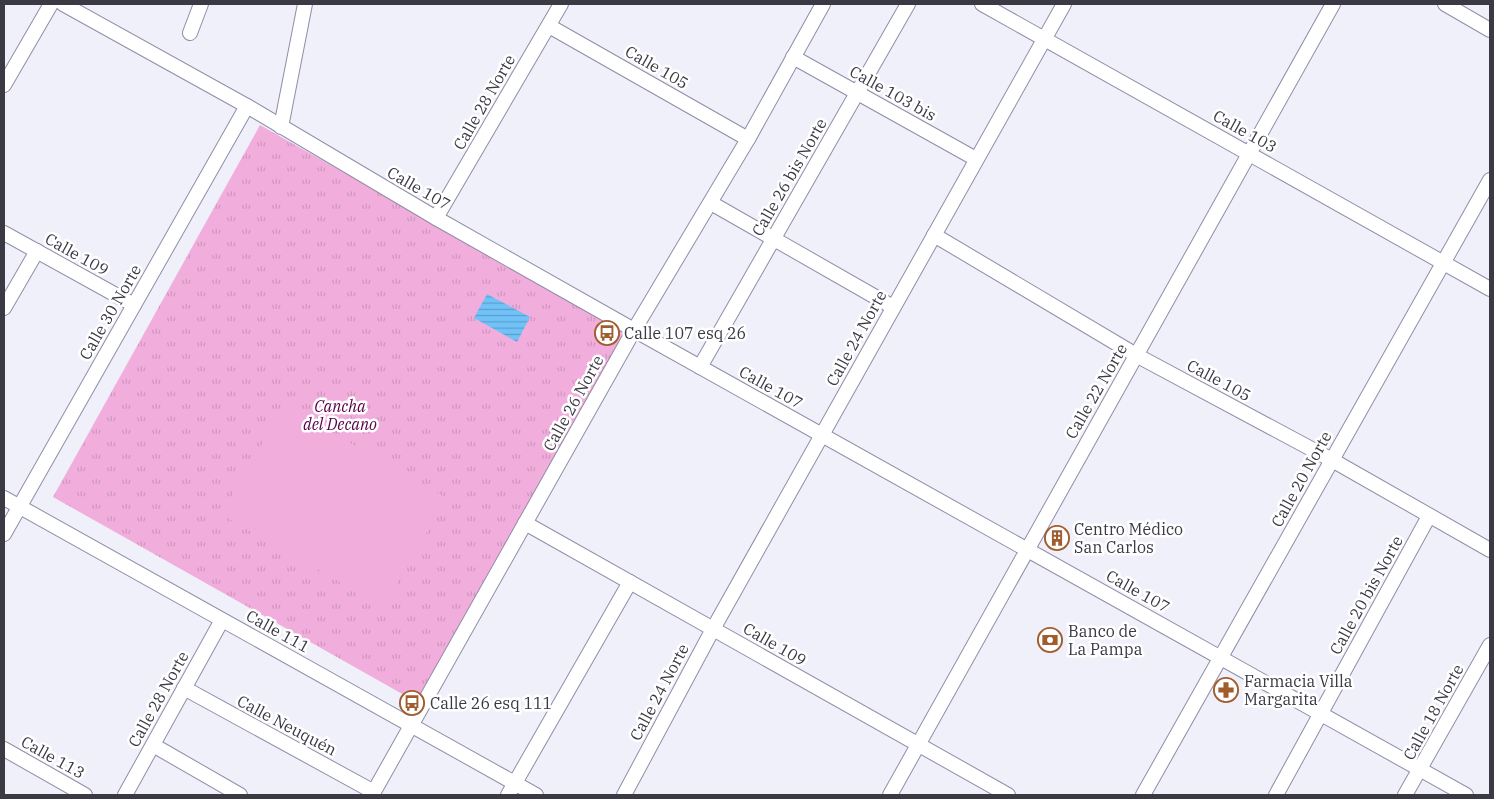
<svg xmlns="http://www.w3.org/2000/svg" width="1494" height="799" font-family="'IBM Plex Serif',serif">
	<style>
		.grass { fill: url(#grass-tufts) }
		.pitch { fill: #f1aedd }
		.water { fill: url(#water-rules) }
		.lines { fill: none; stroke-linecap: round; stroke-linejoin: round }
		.minor-casing { stroke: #8f8ea6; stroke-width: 16 }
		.minor { stroke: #fff; stroke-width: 14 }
		.labels { text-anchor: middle; stroke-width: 5; stroke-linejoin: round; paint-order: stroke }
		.street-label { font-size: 16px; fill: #3a3944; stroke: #fff }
		.poi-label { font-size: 16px; fill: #3a3944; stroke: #fff; text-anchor: start }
		.park-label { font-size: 16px; font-style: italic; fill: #59004a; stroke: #fff }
	</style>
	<defs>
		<pattern id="grass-tufts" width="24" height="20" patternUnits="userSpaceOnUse" patternTransform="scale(1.25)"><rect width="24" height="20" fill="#f1aedd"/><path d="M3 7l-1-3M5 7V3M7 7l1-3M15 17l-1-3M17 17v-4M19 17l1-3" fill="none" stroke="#cf96bf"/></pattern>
		<pattern id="water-rules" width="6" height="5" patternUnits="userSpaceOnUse" patternTransform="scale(1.25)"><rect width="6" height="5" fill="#70c2f8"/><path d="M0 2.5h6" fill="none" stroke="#5d9fca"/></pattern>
	</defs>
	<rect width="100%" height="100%" fill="#f0f0fb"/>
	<!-- grass -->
	<path class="grass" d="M260,125L628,333L420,704L53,497Z"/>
	<!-- pitch -->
	<path class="pitch" d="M284,405L446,498L384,607L222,515Z"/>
	<!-- water -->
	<path class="water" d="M487,294L530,317L517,342L474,318Z"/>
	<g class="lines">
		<defs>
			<g id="minor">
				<path d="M63,4L247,106L436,218L634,330L1466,795"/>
				<path d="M982,4L1490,289"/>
				<path d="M1445,4L1490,30"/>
				<path d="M549,26L748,139"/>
				<path d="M190,33L201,4"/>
				<path d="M793,57L976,159"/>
				<path d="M4,85L51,4"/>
				<path d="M281,127L305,4"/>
				<path d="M711,203L893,307"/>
				<path d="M436,218L561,4"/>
				<path d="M4,233L134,305"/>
				<path d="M934,235L1136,355L1332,460L1490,550"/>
				<path d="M4,308L37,251"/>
				<path d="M700,367L908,4"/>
				<path d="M4,498L536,795"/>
				<path d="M525,523L1008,795"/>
				<path d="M4,534L247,106"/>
				<path d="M184,688L374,792"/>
				<path d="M153,745L240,795"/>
				<path d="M4,749L85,795"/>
				<path d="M125,795L222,620"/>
				<path d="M372,795L634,330L748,139L823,4"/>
				<path d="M508,795L630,582"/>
				<path d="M624,795L713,629L1064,4"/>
				<path d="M890,795L1333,4"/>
				<path d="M1143,795L1490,180"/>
				<path d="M1276,795L1429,516"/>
				<path d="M1405,795L1490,645"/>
			</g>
		</defs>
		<!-- minor casing -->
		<use href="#minor" class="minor-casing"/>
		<!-- minor -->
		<use href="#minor" class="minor"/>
	</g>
	<!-- icons -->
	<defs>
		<symbol id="bus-ring" viewBox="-11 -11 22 22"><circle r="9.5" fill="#fff" stroke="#a15c2e" stroke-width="1.5"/><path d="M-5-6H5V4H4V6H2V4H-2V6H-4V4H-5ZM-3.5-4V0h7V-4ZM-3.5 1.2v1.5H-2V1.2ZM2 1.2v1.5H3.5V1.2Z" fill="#a15c2e"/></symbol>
		<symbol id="building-ring" viewBox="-11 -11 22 22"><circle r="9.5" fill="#fff" stroke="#a15c2e" stroke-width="1.5"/><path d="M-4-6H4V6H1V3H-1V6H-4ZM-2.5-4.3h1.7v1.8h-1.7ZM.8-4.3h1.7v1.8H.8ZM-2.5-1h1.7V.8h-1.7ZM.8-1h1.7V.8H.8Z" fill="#a15c2e"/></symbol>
		<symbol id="bank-ring" viewBox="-11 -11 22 22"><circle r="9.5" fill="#fff" stroke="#a15c2e" stroke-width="1.5"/><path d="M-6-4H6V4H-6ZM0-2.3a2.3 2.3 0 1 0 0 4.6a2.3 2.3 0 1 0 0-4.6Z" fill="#a15c2e"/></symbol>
		<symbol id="pharmacy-ring" viewBox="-11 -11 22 22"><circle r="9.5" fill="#fff" stroke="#a15c2e" stroke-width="1.5"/><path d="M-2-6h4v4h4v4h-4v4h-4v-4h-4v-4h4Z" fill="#a15c2e"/></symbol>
	</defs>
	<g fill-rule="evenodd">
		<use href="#bus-ring" x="593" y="319" width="28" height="28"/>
		<use href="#building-ring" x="1043" y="524" width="28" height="28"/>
		<use href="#bank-ring" x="1036" y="626" width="28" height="28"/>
		<use href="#pharmacy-ring" x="1212" y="676" width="28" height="28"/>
		<use href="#bus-ring" x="398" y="689" width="28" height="28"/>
	</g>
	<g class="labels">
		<!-- street labels -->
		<g class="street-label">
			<text transform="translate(657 67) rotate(30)" y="6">Calle 105</text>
			<text transform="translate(893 93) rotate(29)" y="6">Calle 103 bis</text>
			<text transform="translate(484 102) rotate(-60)" y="6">Calle 28 Norte</text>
			<text transform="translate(1245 131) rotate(29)" y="6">Calle 103</text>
			<text transform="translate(789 177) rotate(-60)" y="6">Calle 26 bis Norte</text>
			<text transform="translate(419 188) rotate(30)" y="6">Calle 107</text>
			<text transform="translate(77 254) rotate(29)" y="6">Calle 109</text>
			<text transform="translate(110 312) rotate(-60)" y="6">Calle 30 Norte</text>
			<text transform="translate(856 338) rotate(-61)" y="6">Calle 24 Norte</text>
			<text transform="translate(1219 380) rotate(28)" y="6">Calle 105</text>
			<text transform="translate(771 387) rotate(29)" y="6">Calle 107</text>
			<text transform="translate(1096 391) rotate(-60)" y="6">Calle 22 Norte</text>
			<text transform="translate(573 403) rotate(-61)" y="6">Calle 26 Norte</text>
			<text transform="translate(1301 479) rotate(-61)" y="6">Calle 20 Norte</text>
			<text transform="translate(1138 591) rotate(29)" y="6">Calle 107</text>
			<text transform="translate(1366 595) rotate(-61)" y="6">Calle 20 bis Norte</text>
			<text transform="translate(278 631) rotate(29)" y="6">Calle 111</text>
			<text transform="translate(775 644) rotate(30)" y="6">Calle 109</text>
			<text transform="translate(659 692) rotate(-62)" y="6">Calle 24 Norte</text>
			<text transform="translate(158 699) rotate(-61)" y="6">Calle 28 Norte</text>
			<text transform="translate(1433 712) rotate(-61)" y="6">Calle 18 Norte</text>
			<text transform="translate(287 725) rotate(28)" y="6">Calle Neuquén</text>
			<text transform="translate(53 757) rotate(29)" y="6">Calle 113</text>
		</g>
		<!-- poi labels -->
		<g class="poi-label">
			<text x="624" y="339">Calle 107 esq 26</text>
			<text x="1074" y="535">Centro Médico<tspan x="1074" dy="18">San Carlos</tspan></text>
			<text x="1068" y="637">Banco de<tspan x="1068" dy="18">La Pampa</tspan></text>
			<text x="1244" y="687">Farmacia Villa<tspan x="1244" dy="18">Margarita</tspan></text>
			<text x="430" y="709">Calle 26 esq 111</text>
		</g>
		<!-- park labels -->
		<g class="park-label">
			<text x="340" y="412">Cancha<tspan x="340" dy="18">del Decano</tspan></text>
		</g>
	</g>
	<!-- border -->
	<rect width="1494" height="799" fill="none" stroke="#3a3944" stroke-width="10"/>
</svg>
